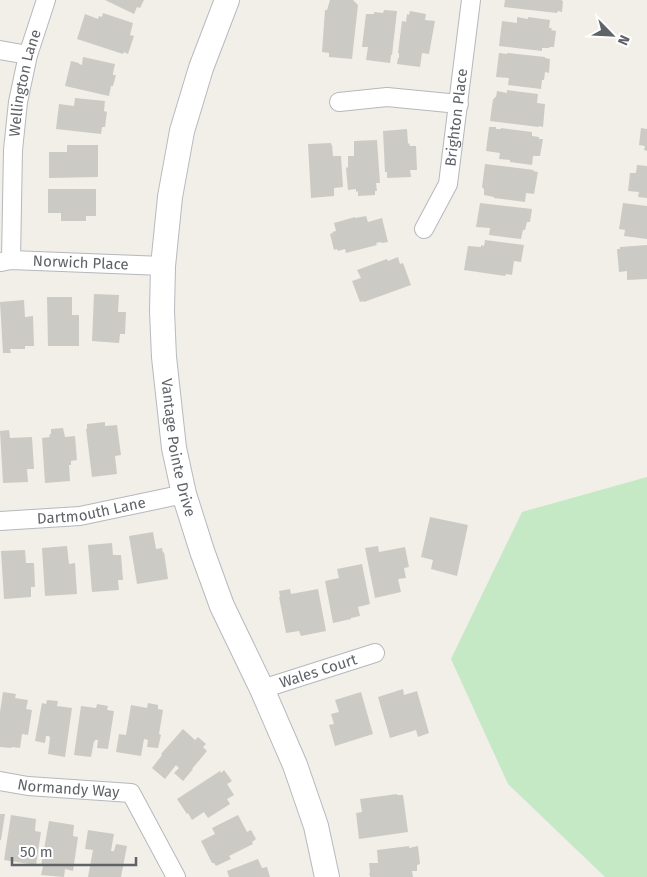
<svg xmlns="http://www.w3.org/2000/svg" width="647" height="877" font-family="'Fira Sans',sans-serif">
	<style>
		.green { fill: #c5e8c5 }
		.building { fill: #cccac5 }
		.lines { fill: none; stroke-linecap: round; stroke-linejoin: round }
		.street-casing { stroke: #b5b8bc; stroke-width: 20 }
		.secondary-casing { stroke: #b6babf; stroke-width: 26 }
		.street { stroke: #fff; stroke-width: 18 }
		.secondary { stroke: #fff; stroke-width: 24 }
		.labels { text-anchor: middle; stroke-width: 4; stroke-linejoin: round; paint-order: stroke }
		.street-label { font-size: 15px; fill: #5f6368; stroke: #fff }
	</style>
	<rect width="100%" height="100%" fill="#f1efe8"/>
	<!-- green -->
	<path class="green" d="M647,477V877H605L508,784L451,659L522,512Z"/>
	<!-- building -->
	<g class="building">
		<path d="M105,0H144L140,8L137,7L134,14Z"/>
		<path d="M330,0H353L358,5L352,59L329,57V53L322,52L325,10H327Z"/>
		<path d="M505,0H561L563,1L562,12L558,11L557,13L504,7Z"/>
		<path d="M384,10L397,11L392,55H391L390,63L366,60L368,47H362L366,14H374V12L383,13Z"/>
		<path d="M410,11L426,14L425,20L435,21L429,54L422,53L420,67L397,64L398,58H399V53H398L402,21L406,22L407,14L409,15Z"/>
		<path d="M103,13L133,23L130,35L134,36L128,54L124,52L123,54L77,39L85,14L98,19L99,16L102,17Z"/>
		<path d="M517,17L528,19V17L550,20L549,28H552L551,30L556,31L554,47H550L549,48H542V51L499,46L502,21L517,23Z"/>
		<path d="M499,53L507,54V53L545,57V58L550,59L549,73L545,72L544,80H542L541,89L508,85L509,78L496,77Z"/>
		<path d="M83,57L115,64L113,73V75H116L113,86H111L109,96L65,86L71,61L79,63V64L82,65Z"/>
		<path d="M507,90L538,94L537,103L545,104L543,127L539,126V127L490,121L493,99H494L495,97H496L497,91L507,93Z"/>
		<path d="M75,98L105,101L104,111L107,112L105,127H102L101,134L56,129L59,104L74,106Z"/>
		<path d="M489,127H496V129H501V128L532,132V136L539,137V139H543L540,156H533L532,165L510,162V160L499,159L500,153L486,151Z"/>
		<path d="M641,128L647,129V151L644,150L645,146L639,145Z"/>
		<path d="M407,129L408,144L409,143L410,146H416L417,170H410L411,177L387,178V172H385L383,131Z"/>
		<path d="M377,140L380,183H376L377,191H375V195L358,196V191L356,192V189L348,190L346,168L348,167V156H354V141Z"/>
		<path d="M331,143V145L332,144L333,156H341L343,187L334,188V196L311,198L308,144Z"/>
		<path d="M67,145H98V177L49,178V152H67Z"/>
		<path d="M485,164L534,170L533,171L538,172L534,194L526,193L525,202L494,198V197L484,195V189L482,187Z"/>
		<path d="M637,165L647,166V198L638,197L639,192L628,191L630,173H636Z"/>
		<path d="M48,189H96V216H86V221H61V213H48Z"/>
		<path d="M480,203L532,209L530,222H527L525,230H523L521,239L489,235L490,228L476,227Z"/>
		<path d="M623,203L647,206V239L624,236L625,230L619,229Z"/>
		<path d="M366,216L368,222L382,218L388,242L382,243L381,242L376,243L377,245L346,253L345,249L338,251L337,249L334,250L330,234L333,233L332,232L336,231L334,223L355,217V218Z"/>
		<path d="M485,240L524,245L521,262L514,261L512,275L506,274L505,276L464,270L468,246L481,247V245L484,246Z"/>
		<path d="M647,245V279L627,280V271L619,272L617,249H620V247Z"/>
		<path d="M398,257L400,264L403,263L411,285L364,302L363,301L360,302L352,281L361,278L357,270L387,259L388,261Z"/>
		<path d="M94,294L119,295L118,312H126L125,334H120L119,343L92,341Z"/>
		<path d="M47,297H72V315H79V346H48Z"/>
		<path d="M24,300L25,317L33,316L34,346H25V349H10L11,353H3L0,302Z"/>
		<path d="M105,422V426L117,425L121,455L115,456L117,474L92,477L86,429H87V424Z"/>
		<path d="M63,428L65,437L75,436L77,460L71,461V465H69L70,481L45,483L42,438L50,437L49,435L51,434V429Z"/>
		<path d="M9,430L10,438L32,437L34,469H27L28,482L3,483L0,431Z"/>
		<path d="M430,517L468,525L457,576L431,569L433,560L421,557Z"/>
		<path d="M153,532L156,549L162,548L163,553L164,552L168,579L137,584L129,536Z"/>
		<path d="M112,543L113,555H121L123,580H118L119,590L92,592L88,545Z"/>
		<path d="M67,546L69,564L75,563L77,594L45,596L42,548Z"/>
		<path d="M378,546L379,552L405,547L409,567L404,568L406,578L398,579L401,592L375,598L365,548Z"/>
		<path d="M25,550L26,563H34L35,587H31V597L4,599L1,551Z"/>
		<path d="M362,564L370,604L358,607L360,616L351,618V619L333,623L325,581L339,578L337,569Z"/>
		<path d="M290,589L291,594L318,589L326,631L301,636L299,631L286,633L279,597H280L279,591Z"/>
		<path d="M403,689L404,695L417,691L429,733L418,737L416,730L390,738L378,697Z"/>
		<path d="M3,692L16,694L15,698L28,700L26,709L32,710L28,735L22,734L20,748L12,747L11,748L0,747V712Z"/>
		<path d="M361,692L373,734L335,746L329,725L334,724L331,714L339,712L335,700Z"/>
		<path d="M47,700L58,701L57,706L72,708L65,757L48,754L50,738L49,736H46L45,743L35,741L42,703L46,704Z"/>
		<path d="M148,703L158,705V709L163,710L159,734L161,735L158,748L147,747L148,740L144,739L141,756L116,752L119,734L126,735L131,705L147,708Z"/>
		<path d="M97,704L108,706L107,710L114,711L108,749L97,748L98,740H95V742L94,741L91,757L74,755L81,706L96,708Z"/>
		<path d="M183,729L195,740L198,737L206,744L203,747L207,751L192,769H193L183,781L174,773L179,768L176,765L165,779L152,768L162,755L161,754Z"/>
		<path d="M224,770L232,781L227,784L234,795L227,799L230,804L208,818L204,812L192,820L188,813L187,814L177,799L220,771L221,773Z"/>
		<path d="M397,794V795H403L408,832L359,839L356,813L362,812L360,799Z"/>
		<path d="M0,814H5L1,840H0Z"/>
		<path d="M11,815L36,819L35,831L41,832L36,865L4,860Z"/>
		<path d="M238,815L247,832L251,830L256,839L252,842L253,844L229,856L231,859L216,866L214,863H212L201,841L215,834L212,828Z"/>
		<path d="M49,821L74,825L73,836L78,837L73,871L65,869L64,877L41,875L43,866H41Z"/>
		<path d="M88,830L114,834L111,851H114L116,844L127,846L121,877H88L93,850L85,849Z"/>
		<path d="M409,846V848L418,846L420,864L417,865V871H412L413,877H370L369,873H370L369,863H378L377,850Z"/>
		<path d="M258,859L262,868L267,867L270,877H229L227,871Z"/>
	</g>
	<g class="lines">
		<defs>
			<g id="street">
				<path d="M0,50L28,55"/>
				<path d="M339,102L387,97L459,104"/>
				<path id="s1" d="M424,229L448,184L471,0"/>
				<path id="s2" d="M11,260L13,150L18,102L28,55L46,0"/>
				<path id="s3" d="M1,262L11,260L163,266"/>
				<path id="s4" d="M0,521L80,516L184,494"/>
				<path id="s5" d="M262,689L375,653"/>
				<path id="s6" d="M0,781L28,786L131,793L176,877"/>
			</g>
			<g id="secondary">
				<path id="s7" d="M227,0L201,68L182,131L170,197L163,266L162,311L164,357L174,448L184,494L202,551L222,606L262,689L295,765L316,826L327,877"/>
			</g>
		</defs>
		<!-- street casing -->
		<use href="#street" class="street-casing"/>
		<!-- secondary casing -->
		<use href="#secondary" class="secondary-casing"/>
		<!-- street -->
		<use href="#street" class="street"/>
		<!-- secondary -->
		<use href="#secondary" class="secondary"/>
	</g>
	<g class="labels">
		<!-- street labels -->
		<g class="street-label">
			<text dy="5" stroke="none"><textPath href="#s2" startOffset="178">Wellington Lane</textPath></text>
			<text dy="5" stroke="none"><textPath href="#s1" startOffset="118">Brighton Place</textPath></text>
			<text dy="5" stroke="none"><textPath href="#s3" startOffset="80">Norwich Place</textPath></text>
			<text dy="5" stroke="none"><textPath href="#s7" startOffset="458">Vantage Pointe Drive</textPath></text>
			<text dy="5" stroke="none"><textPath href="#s4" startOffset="92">Dartmouth Lane</textPath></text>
			<text dy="5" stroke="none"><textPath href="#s5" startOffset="59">Wales Court</textPath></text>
			<text dy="5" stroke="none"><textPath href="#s6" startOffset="69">Normandy Way</textPath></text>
		</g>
	</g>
	<!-- north arrow -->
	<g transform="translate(612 35) rotate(114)" stroke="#ffffff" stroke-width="4" paint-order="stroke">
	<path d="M0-4L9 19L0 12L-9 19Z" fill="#5f6368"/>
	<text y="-8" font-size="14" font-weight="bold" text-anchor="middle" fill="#5f6368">N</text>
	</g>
	<!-- scale -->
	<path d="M12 857v8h124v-8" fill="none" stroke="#5f6368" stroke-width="2.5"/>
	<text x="20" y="857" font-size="15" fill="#5f6368" stroke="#ffffff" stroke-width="4" paint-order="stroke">50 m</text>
</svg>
